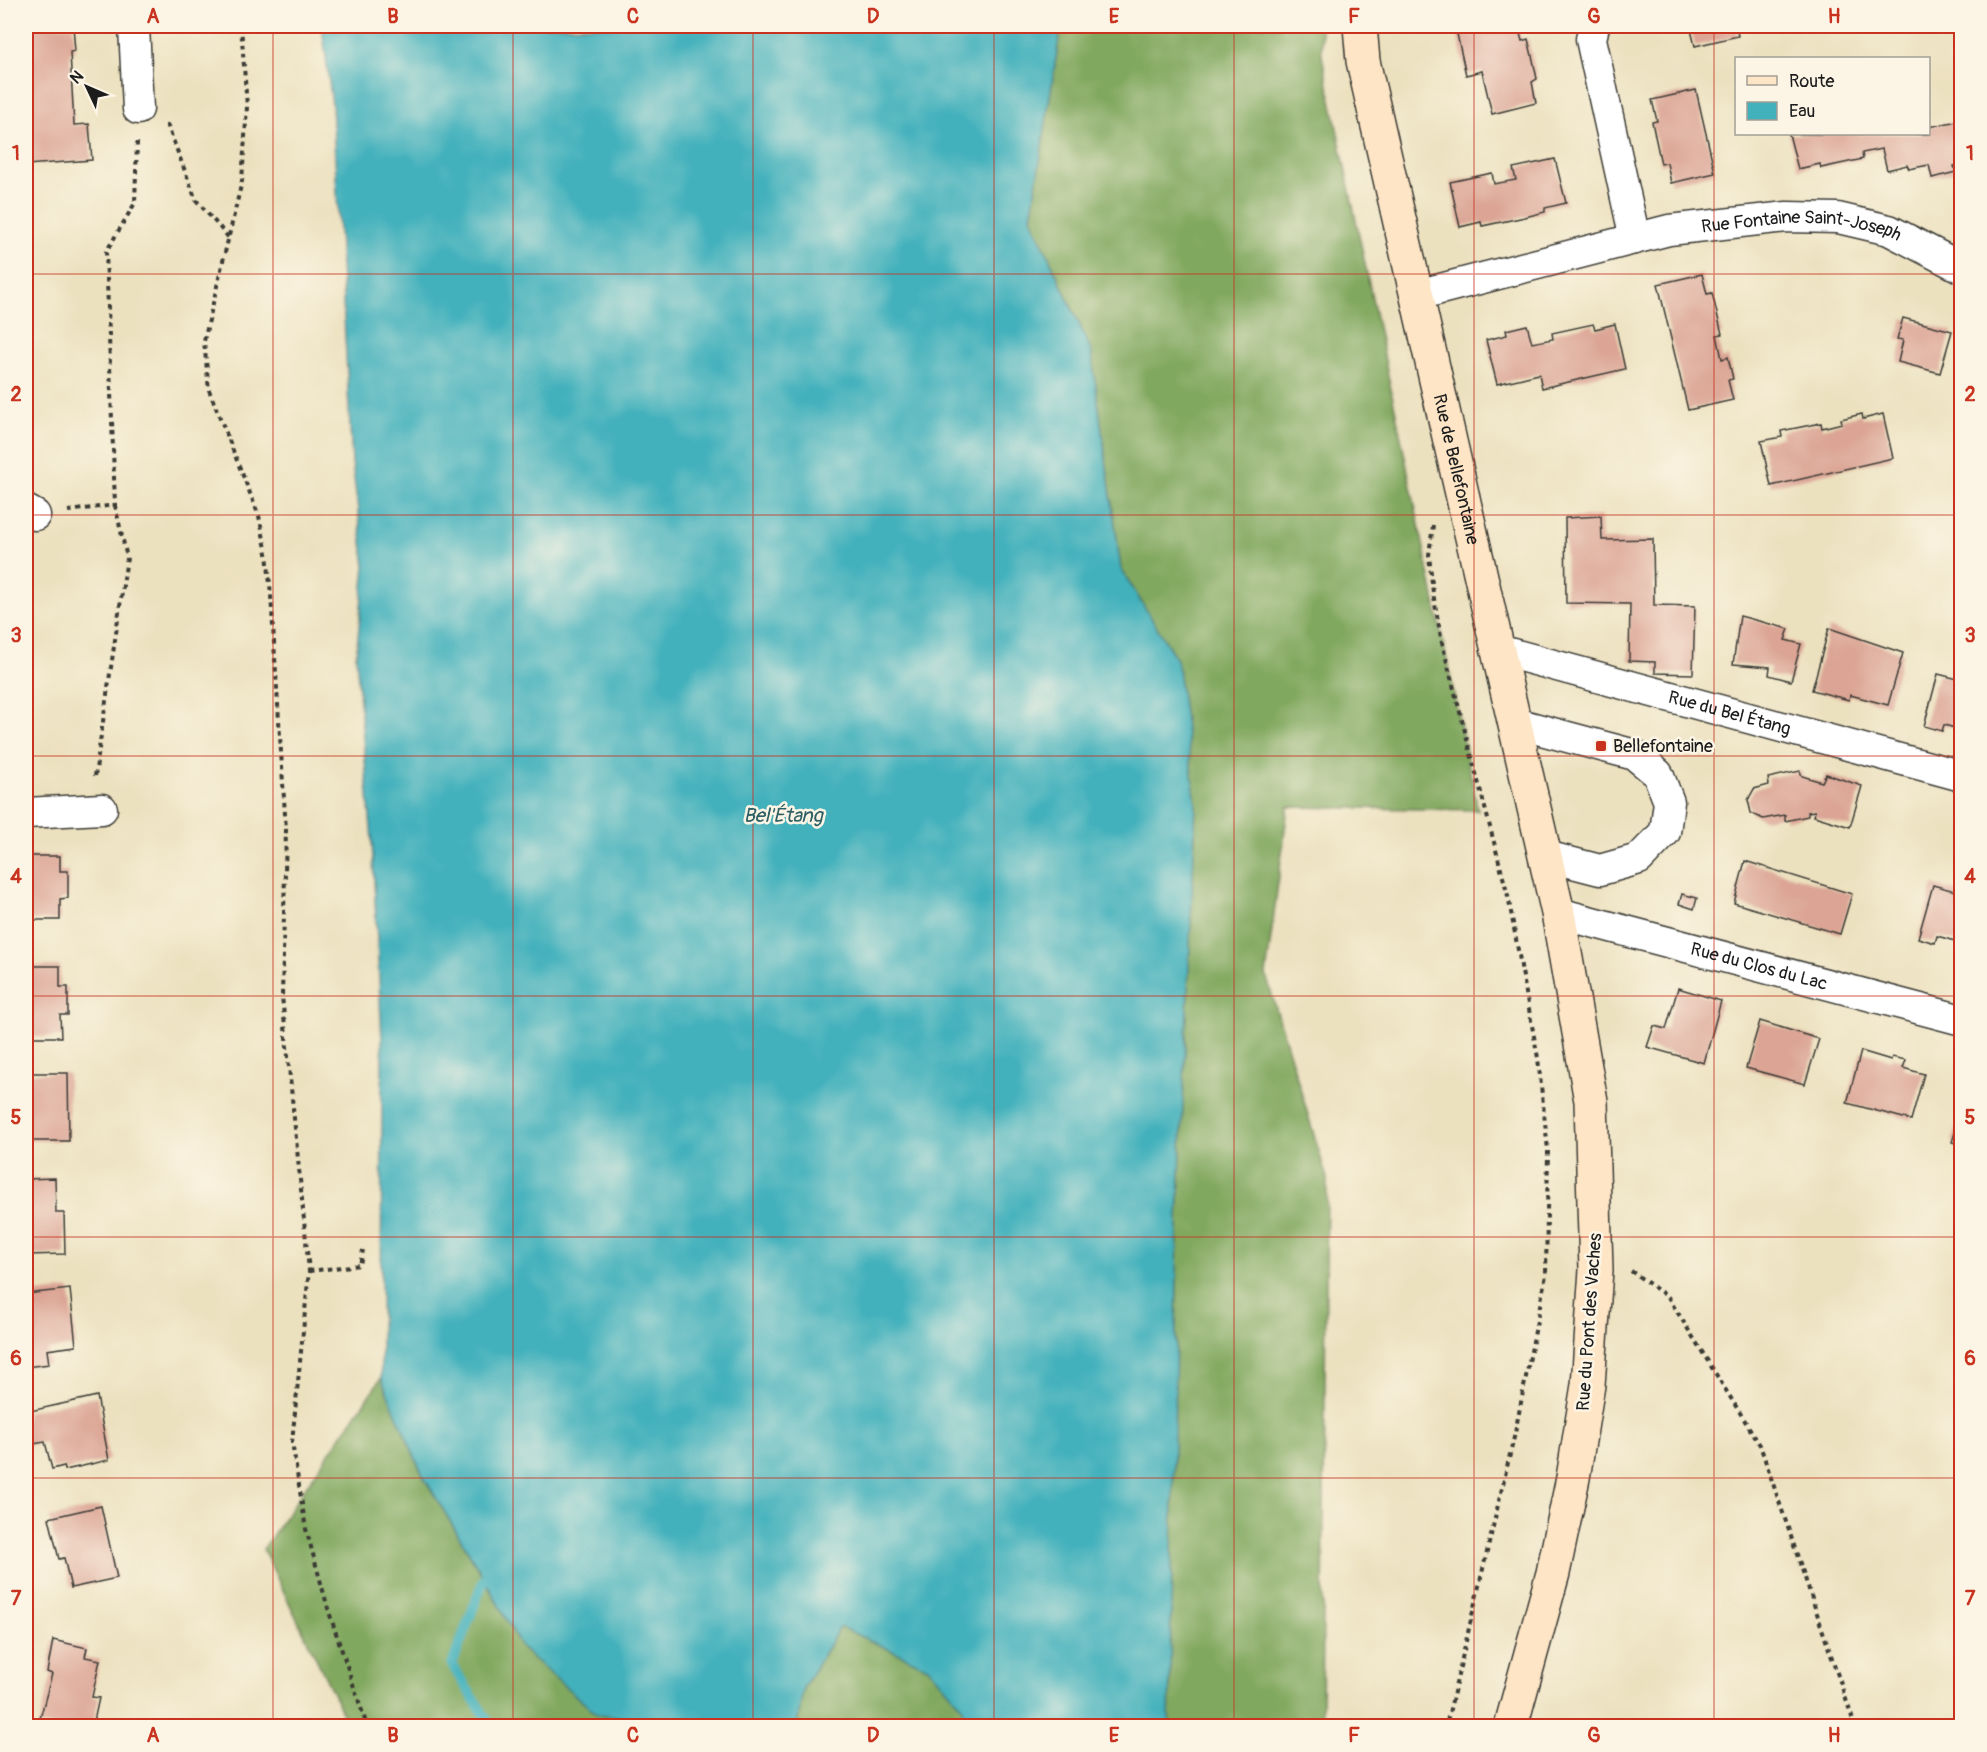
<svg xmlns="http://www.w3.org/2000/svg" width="1987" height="1752" font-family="Pangolin,sans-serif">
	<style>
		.forest { fill: #81a85f; stroke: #4e623e; stroke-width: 1.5 }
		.water { fill: #42b1bc; stroke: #2f666c; stroke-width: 1.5 }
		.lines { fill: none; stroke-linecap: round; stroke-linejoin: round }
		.stream { stroke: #42b1bc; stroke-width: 10 }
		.building { fill: #dba494 }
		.street-casing { stroke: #3b3a34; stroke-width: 33 }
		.secondary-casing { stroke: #3b3a34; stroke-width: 36 }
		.path { stroke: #3b3a34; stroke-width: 4; stroke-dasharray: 4.5 4.5; stroke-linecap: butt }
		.street { stroke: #fff; stroke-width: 30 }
		.secondary { stroke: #fde5c5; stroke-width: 33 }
		.grid { fill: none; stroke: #c8321e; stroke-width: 1.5; stroke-opacity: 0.55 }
		.poi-dot { fill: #c8321e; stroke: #fcf5e5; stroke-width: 2 }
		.labels { text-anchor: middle; stroke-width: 5; stroke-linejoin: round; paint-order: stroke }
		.street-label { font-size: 18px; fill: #1c1c1c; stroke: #fcf5e5 }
		.poi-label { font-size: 18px; fill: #1c1c1c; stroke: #fcf5e5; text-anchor: start }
		.water-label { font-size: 20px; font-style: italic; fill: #2d5f64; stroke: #fcf5e5 }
		.neatline { fill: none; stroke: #c8321e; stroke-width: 2 }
		.grid-label { font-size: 20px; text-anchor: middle; font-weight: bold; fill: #c8321e }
	</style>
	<rect width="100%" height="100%" fill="#fcf5e5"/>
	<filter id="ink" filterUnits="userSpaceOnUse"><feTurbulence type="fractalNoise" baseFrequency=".0167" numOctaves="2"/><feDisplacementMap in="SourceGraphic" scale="12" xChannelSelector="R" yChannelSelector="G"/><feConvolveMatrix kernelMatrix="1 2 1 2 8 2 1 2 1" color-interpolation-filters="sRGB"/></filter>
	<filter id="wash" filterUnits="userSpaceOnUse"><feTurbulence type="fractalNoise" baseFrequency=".008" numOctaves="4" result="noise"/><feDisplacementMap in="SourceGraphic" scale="24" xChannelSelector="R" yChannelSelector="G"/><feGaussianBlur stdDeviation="1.35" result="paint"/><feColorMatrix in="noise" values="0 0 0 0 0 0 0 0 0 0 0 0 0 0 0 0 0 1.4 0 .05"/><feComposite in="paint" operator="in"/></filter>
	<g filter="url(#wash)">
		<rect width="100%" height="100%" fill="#ece1bf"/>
		<!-- forest -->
		<g class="forest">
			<path d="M1061,26H1321L1322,56L1478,810L1288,807L1266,975L1327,1178L1322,1726H1169L1178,1220L1196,804L1177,660L1121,569L1091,350L1031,218Z"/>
			<path d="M381,1378L423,1476L484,1578L522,1649L701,1726H349L263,1549Z"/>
			<path d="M840,1627L928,1667L964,1708L961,1726H797L803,1688Z"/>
		</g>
		<!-- water -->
		<path class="water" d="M322,26H1061L1031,218L1091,350L1121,569L1177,660L1196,804L1178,1220L1169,1726H961L963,1708L928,1667L840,1627L803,1688L797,1726H701L598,1715L522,1649L484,1578L423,1476L381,1378L382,1040L372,840L356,657L365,566L352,462L332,105Z"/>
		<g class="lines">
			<!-- stream -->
			<path class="stream" d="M484,1579L452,1665L491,1726"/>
		</g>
		<g id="blocks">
			<!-- building -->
			<g class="building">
				<path d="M26,26H73L75,51L70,52L74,125L89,124L92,160L26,165Z"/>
				<path d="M1461,26H1518L1522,41L1528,39L1533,60L1537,79L1532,82L1536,103L1492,114L1482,71L1466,75L1457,34L1463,32Z"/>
				<path d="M1690,26H1736L1738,36L1695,46Z"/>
				<path d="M1696,90L1715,173L1671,183L1667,163L1661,164L1652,122L1657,121L1652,100Z"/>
				<path d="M1962,120V164L1954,166L1956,172L1932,178L1929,165L1909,169L1907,165L1887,170L1882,149L1862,153L1863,159L1821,168L1820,164L1798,169L1789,134H1929V127Z"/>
				<path d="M1555,159L1566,203L1545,208V212L1525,217L1482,226L1481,222L1460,227L1450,182L1492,173L1494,184L1516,180L1513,168Z"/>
				<path d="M1702,274L1707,294L1712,293L1722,334L1717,335L1722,359L1728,357L1733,379L1728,380L1733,400L1688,410L1658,284Z"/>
				<path d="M1903,318L1952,331L1940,373L1898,362L1903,340L1897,339Z"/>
				<path d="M1593,324L1595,329L1615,324L1625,369L1542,388L1539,374L1497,384L1486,340L1507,335L1506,330L1527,325L1532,343L1553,339L1552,333Z"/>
				<path d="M1862,414L1863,419L1883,414L1893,458L1771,486L1761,441L1782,437L1781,431L1821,423L1822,428L1842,423L1841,419Z"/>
				<path d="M1601,516L1602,540L1653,539L1654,605L1695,606L1693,674L1655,673V662L1629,661L1630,604L1566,603L1565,518Z"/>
				<path d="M1740,616L1789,629L1785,640L1801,644L1791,681L1769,675L1770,667L1733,664Z"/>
				<path d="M1829,628L1903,653L1888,705L1850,695L1849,700L1812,690Z"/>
				<path d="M1938,674L1962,680V730L1944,725L1942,731L1924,726Z"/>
				<path d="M1800,771L1802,776L1822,782L1826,774L1862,786L1850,827L1814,816L1815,811L1808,812V816L1785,821V815L1763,819L1751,813L1748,800L1754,789L1769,785L1768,778Z"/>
				<path d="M26,856H60V871H68V898L60,899V920H26Z"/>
				<path d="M1745,861L1852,894L1840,934L1734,903Z"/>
				<path d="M1933,885L1962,893V943L1937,936L1935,943L1918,938Z"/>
				<path d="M1682,894L1697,898L1694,909L1679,904Z"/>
				<path d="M26,966H60V987H68V1015H60L61,1037H26Z"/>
				<path d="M1678,988L1721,1001L1704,1063L1647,1047L1654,1026L1666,1029Z"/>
				<path d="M1760,1021L1819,1039L1805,1084L1746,1068Z"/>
				<path d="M1861,1051L1891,1060L1892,1057L1906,1060L1903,1068L1924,1074L1911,1120L1847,1103Z"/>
				<path d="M26,1073H68L69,1141H26Z"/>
				<path d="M1962,1111V1145L1952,1142Z"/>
				<path d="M55,1178L56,1213H64L65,1254L26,1255V1179Z"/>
				<path d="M70,1289L76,1346L47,1350L49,1364L26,1367V1294Z"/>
				<path d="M97,1396L109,1460L65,1470L64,1466L52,1469L45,1442L27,1445L26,1412Z"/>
				<path d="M101,1506L117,1578L71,1588L64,1558L59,1559L49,1518Z"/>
				<path d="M53,1640L87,1648L85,1657L100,1660L92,1697L99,1698L93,1726H38L52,1674L47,1672Z"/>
			</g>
		</g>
	</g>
	<g filter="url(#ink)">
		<use href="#blocks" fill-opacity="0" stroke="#3b3a34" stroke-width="1.5"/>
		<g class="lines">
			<defs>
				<g id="street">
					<path d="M134,26L138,109"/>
					<path d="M1594,26L1591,39L1635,239"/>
					<path id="s1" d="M1417,295L1669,230L1787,217L1838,218L1889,230L1962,268"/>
					<path d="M26,510L35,515"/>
					<path id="s2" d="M1498,650L1962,776"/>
					<path d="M1515,723L1635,755L1658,774L1669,802L1665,832L1639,859L1600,870L1546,856"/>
					<path d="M26,813L102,809"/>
					<path id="s3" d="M1558,913L1962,1020"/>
				</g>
				<g id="secondary">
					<path id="s4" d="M1360,26L1363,61L1558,913L1591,1101L1596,1270L1588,1385L1573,1478L1553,1573L1511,1726"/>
				</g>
			</defs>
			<!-- street casing -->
			<use href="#street" class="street-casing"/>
			<!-- secondary casing -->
			<use href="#secondary" class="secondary-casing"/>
			<!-- path -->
			<g class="path">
				<path d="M241,26L247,107L242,181L204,341L209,390L259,516L267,553L271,595L286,830L282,996L309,1271L292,1442L306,1529L329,1612L367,1726"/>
				<path d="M167,124L196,200L229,238"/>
				<path d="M68,511L115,505L106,252L135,203L137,142"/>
				<path d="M1433,525L1429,555L1433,593L1442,643L1508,896L1538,1058L1548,1150L1546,1275L1515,1433L1446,1726"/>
				<path d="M95,776L127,558L115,505"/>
				<path d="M309,1271L360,1265L363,1250"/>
				<path d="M1631,1271L1668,1297L1760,1445L1855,1726"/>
			</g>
			<!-- street -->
			<use href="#street" class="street"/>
			<!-- secondary -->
			<use href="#secondary" class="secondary"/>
		</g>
	</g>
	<!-- grid -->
	<path class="grid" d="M273,26V1726M513,26V1726M753,26V1726M994,26V1726M1234,26V1726M1474,26V1726M1714,26V1726M26,274H1962M26,515H1962M26,756H1962M26,996H1962M26,1237H1962M26,1478H1962"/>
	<!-- markers -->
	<rect class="poi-dot" x="1595" y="740" width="12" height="12" rx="3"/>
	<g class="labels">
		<!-- street labels -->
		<g class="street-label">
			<text dy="6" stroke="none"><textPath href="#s1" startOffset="394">Rue Fontaine Saint-Joseph</textPath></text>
			<text dy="6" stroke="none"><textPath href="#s4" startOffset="454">Rue de Bellefontaine</textPath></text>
			<text dy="6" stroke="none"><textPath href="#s2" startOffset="240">Rue du Bel Étang</textPath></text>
			<text dy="6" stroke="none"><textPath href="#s3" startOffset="208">Rue du Clos du Lac</textPath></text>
			<text transform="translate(1589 1322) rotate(-86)" y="6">Rue du Pont des Vaches</text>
		</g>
		<!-- poi labels -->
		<g class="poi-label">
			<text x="1613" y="752">Bellefontaine</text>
		</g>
		<!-- water labels -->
		<g class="water-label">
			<text x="783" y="822">Bel'Étang</text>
		</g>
	</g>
	<!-- margin -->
	<rect width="1987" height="1752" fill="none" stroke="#fcf5e5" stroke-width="66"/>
	<!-- legend -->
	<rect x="1735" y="57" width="195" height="78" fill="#fcf5e5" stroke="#a29e95" stroke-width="1.5"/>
	<rect x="1747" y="76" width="30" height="9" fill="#fde5c5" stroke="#a29e95" stroke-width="1.5"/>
	<text x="1789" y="87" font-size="18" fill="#1c1c1c">Route</text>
	<rect x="1747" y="102" width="30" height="18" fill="#42b1bc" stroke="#a29e95" stroke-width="1.5"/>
	<text x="1789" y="117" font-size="18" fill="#1c1c1c">Eau</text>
	<!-- north arrow -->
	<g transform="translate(87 87) rotate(314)" stroke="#fcf5e5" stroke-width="4.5" paint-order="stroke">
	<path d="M0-4.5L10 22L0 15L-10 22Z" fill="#1c1c1c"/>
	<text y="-9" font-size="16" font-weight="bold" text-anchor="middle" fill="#1c1c1c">N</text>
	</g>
	<rect x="33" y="33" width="1921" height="1686" class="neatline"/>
	<g class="grid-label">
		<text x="153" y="23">A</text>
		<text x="393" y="23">B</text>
		<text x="633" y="23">C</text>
		<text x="873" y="23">D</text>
		<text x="1114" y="23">E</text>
		<text x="1354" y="23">F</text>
		<text x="1594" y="23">G</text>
		<text x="1834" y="23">H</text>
		<text x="16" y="160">1</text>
		<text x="1970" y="160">1</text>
		<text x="16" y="401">2</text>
		<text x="1970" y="401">2</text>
		<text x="16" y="642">3</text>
		<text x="1970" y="642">3</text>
		<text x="16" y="883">4</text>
		<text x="1970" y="883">4</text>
		<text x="16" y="1124">5</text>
		<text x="1970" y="1124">5</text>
		<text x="16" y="1365">6</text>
		<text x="1970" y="1365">6</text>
		<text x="16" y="1605">7</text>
		<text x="1970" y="1605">7</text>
		<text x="153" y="1742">A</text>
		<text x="393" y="1742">B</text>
		<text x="633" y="1742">C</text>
		<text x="873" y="1742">D</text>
		<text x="1114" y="1742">E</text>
		<text x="1354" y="1742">F</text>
		<text x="1594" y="1742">G</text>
		<text x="1834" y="1742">H</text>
	</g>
</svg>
